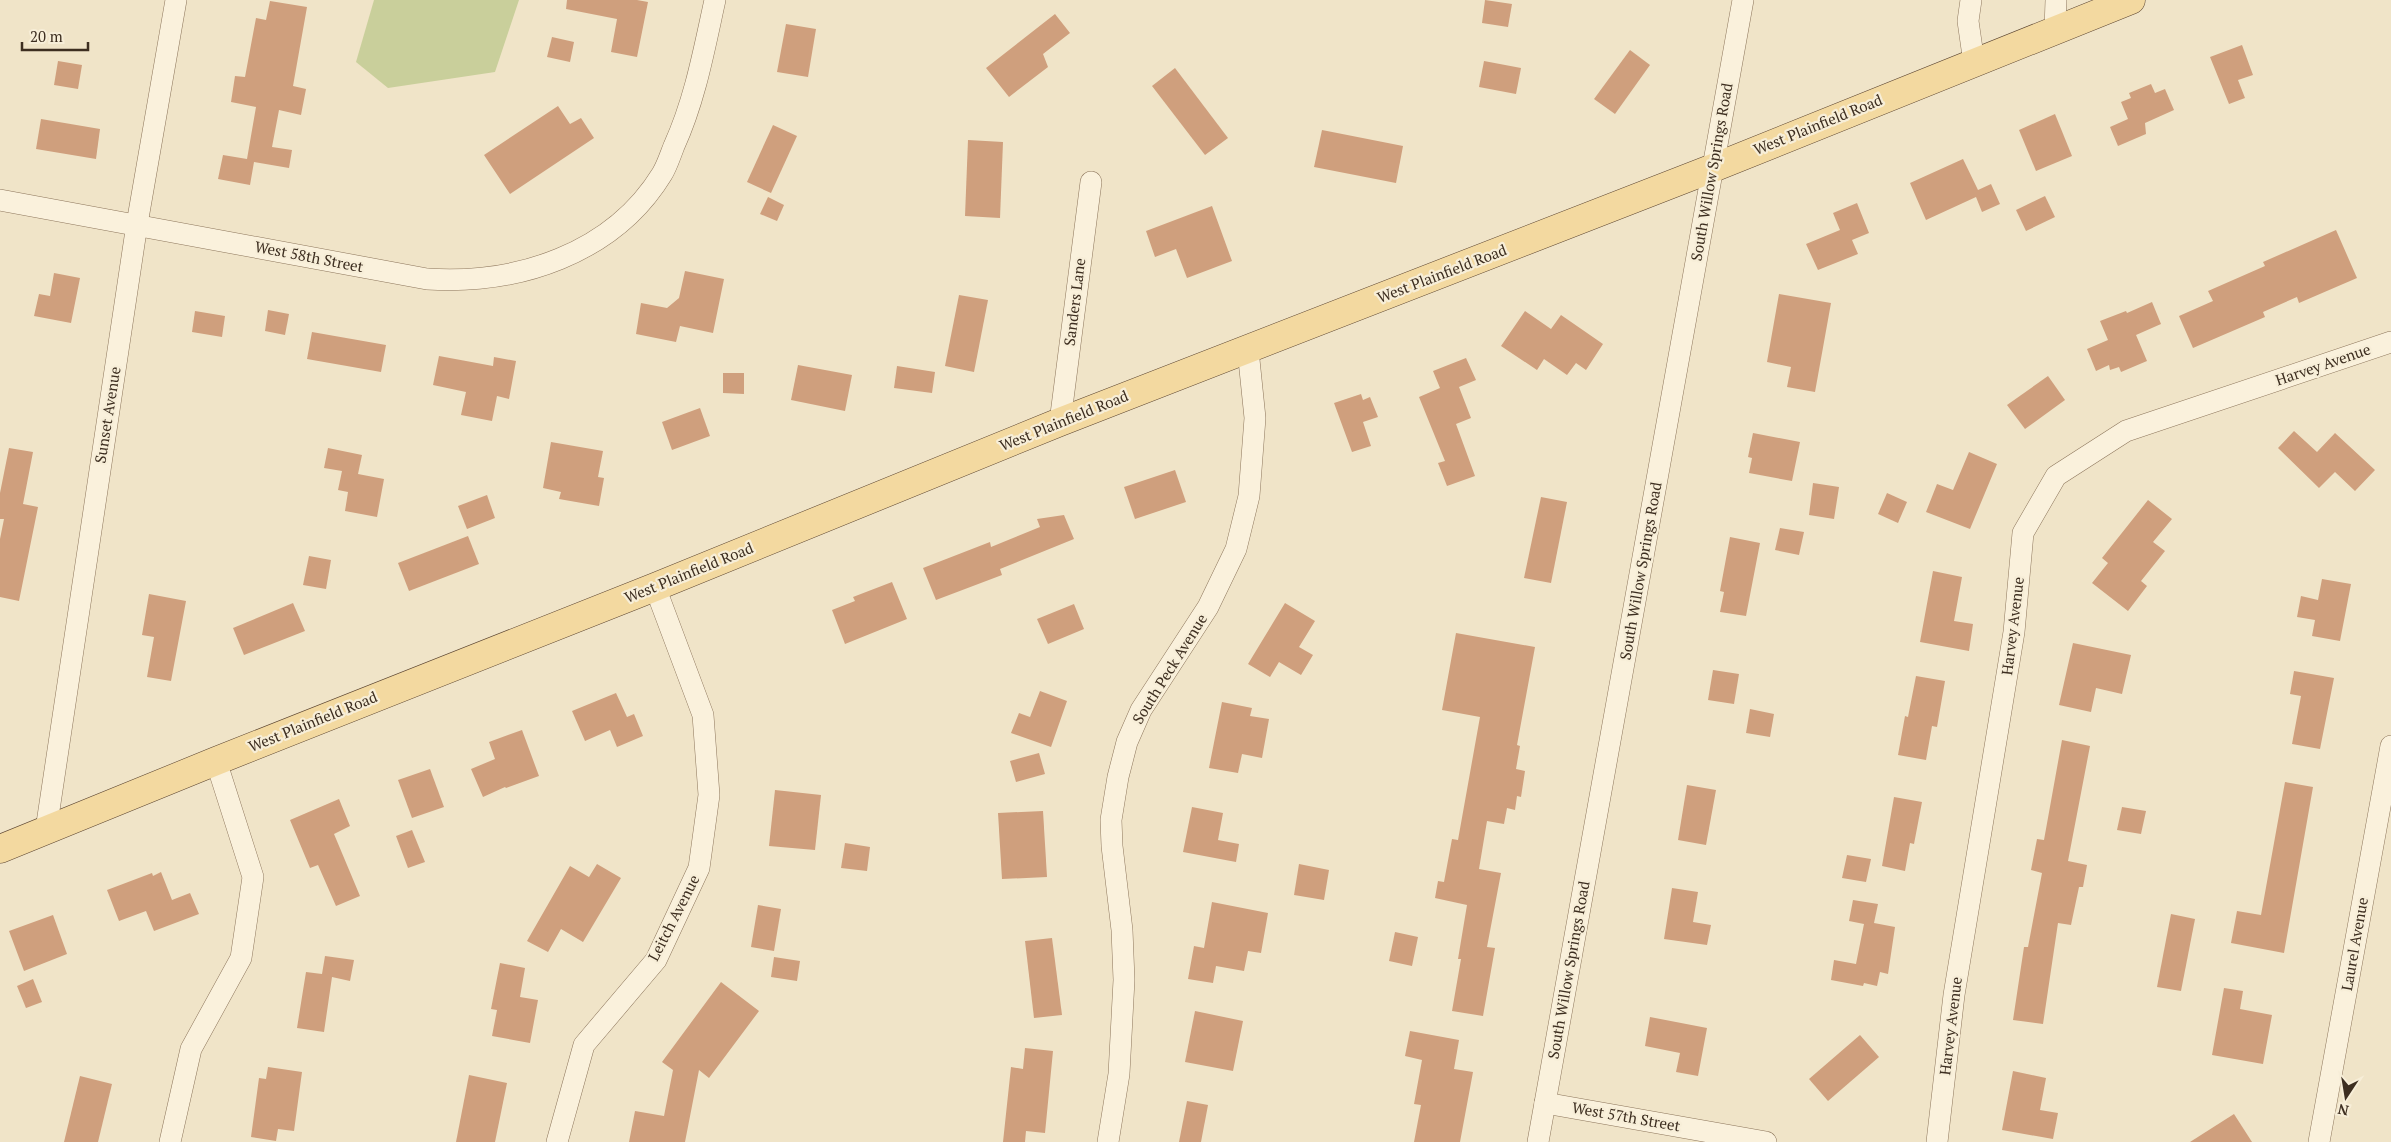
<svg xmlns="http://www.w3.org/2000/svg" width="2391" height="1142" font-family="'PT Serif',serif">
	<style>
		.green { fill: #c9cf9b }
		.building { fill: #cf9f7d }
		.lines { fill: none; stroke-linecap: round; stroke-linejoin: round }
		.minor-casing { stroke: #8d765c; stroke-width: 22 }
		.major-casing { stroke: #5b4430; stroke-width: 29 }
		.minor { stroke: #faf1dc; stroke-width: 21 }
		.major { stroke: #f3d9a0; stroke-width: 28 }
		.labels { text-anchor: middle; stroke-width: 4.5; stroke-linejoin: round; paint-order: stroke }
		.street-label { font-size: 15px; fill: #3d2e20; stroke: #f7eed8 }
	</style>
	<rect width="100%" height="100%" fill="#f0e4c8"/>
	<!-- green -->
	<path class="green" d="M374,0H519L495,72L388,88L356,62Z"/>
	<!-- building -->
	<g class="building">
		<path d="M567,0H637L648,2L637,57L611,52L617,19L566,9Z"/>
		<path d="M1485,0L1512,4L1508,27L1482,23Z"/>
		<path d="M270,1L307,7L293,86L306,89L301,115L279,110L272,147L292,150L289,168L254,162L250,185L218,179L223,155L247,159L256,107L231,102L235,76L245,77L256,18L266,20Z"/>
		<path d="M1055,14L1070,33L1043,54L1048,67L1009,97L986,68Z"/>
		<path d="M786,24L816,29L808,77L777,72Z"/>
		<path d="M552,37L574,42L570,62L547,57Z"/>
		<path d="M2242,45L2253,75L2238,80L2245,98L2229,104L2210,57Z"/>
		<path d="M1630,50L1650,65L1615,114L1594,99Z"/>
		<path d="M58,61L82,65L78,89L54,85Z"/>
		<path d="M1484,61L1521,68L1516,94L1479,87Z"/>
		<path d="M1175,68L1228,138L1205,155L1152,86Z"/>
		<path d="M2151,84L2155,93L2165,89L2174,110L2145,123L2146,134L2118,146L2110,127L2128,119L2121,102L2131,98L2129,93Z"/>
		<path d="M558,106L570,124L581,118L594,138L510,194L484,155Z"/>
		<path d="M2055,114L2072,156L2036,171L2019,130Z"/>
		<path d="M41,119L100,129L96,159L36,149Z"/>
		<path d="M773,125L797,136L771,193L747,182Z"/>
		<path d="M1322,130L1403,146L1396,183L1314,167Z"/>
		<path d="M968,140L1003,142L1000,218L965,216Z"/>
		<path d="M1963,159L1978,190L1991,184L2000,204L1982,212L1976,197L1926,220L1910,183Z"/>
		<path d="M2045,196L2055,217L2026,231L2016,210Z"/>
		<path d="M768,197L784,205L777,221L760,214Z"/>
		<path d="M1857,203L1869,233L1852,240L1858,254L1818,270L1806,244L1840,230L1833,213Z"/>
		<path d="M1212,206L1232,261L1187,278L1176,249L1155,257L1146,231Z"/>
		<path d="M2336,230L2357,278L2299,303L2297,297L2263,312L2265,317L2193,348L2179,316L2213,301L2208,291L2265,266L2263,262Z"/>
		<path d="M685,271L724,279L713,333L680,326L676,342L636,334L641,303L667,308L679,298Z"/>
		<path d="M54,273L80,278L71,323L34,316L39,294L50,296Z"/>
		<path d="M1779,294L1831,303L1815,392L1787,387L1791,367L1767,362Z"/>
		<path d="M959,295L988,300L974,372L945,366Z"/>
		<path d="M2152,302L2161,324L2136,335L2147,361L2121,372L2119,367L2110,370L2109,365L2096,371L2087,349L2108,340L2100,321L2126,311L2127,313Z"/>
		<path d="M268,310L289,314L285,335L265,331Z"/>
		<path d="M195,311L225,316L222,337L192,332Z"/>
		<path d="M1525,311L1551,329L1561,315L1603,344L1586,370L1576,363L1567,375L1544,359L1537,370L1501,346Z"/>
		<path d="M312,332L386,345L381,372L307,359Z"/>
		<path d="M439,356L493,366L494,357L516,361L509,399L497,396L492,421L461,415L466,392L433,385Z"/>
		<path d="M1466,358L1476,380L1459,387L1471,418L1456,424L1475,476L1447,486L1438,463L1445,461L1419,397L1440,388L1433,371Z"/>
		<path d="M798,365L852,375L845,411L791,400Z"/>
		<path d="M897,366L935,372L932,393L894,388Z"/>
		<path d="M723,373H744V394L723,393Z"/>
		<path d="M2048,376L2065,400L2025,429L2007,405Z"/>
		<path d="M1361,394L1363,400L1370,397L1378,417L1363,422L1371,446L1352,452L1334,403Z"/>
		<path d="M700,408L710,436L672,450L662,422Z"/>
		<path d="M2294,431L2317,452L2335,433L2375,470L2355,491L2335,472L2319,488L2278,448Z"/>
		<path d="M1753,433L1800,442L1792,481L1749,473L1752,458L1748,457Z"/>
		<path d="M551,442L603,451L598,477L604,478L599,506L559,499L561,492L543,488Z"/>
		<path d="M9,448L33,452L23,504L38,507L19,601L0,597V539L4,519H0V493Z"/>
		<path d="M328,448L362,455L358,474L384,479L377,517L345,511L348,492L338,490L342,471L324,468Z"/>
		<path d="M1969,452L1997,464L1970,529L1926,512L1937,484L1953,490Z"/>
		<path d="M1175,470L1186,502L1135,519L1124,487Z"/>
		<path d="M1813,483L1839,487L1834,519L1809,515Z"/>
		<path d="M1887,493L1907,502L1898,523L1878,514Z"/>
		<path d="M487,495L495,518L467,529L458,506Z"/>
		<path d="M1541,497L1567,502L1551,583L1524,578Z"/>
		<path d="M2148,500L2172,519L2153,542L2165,551L2141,581L2147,586L2128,611L2092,583L2108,563L2102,558Z"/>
		<path d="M1064,515L1074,539L1000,569L1002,575L936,600L923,568L990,542L991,547L1040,527L1037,519Z"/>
		<path d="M1780,528L1804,532L1799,555L1775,550Z"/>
		<path d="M468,536L479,564L409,591L398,563Z"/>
		<path d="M1730,537L1760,543L1746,616L1720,612L1724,592L1720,591Z"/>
		<path d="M309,556L331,560L326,589L303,585Z"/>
		<path d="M1933,571L1962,577L1954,621L1973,624L1969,651L1920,642Z"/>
		<path d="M2322,579L2351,584L2340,641L2312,636L2315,620L2297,617L2301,596L2318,600Z"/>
		<path d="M892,582L907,619L845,644L832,610L855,601L853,597Z"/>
		<path d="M149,594L186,601L171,681L147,677L154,637L142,635Z"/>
		<path d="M293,603L305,631L244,655L233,628Z"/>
		<path d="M1285,603L1315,621L1299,647L1313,655L1301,675L1279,662L1270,677L1248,664Z"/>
		<path d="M1074,604L1084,629L1048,644L1037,619Z"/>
		<path d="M1456,633L1535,647L1517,745L1520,746L1516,769L1525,771L1521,797L1517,796L1515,810L1507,808L1504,824L1487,821L1479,869L1501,873L1487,947L1495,948L1483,1016L1452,1011L1461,959H1458L1467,905L1435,898L1438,881L1444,882L1452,839L1458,840L1480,717L1442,710Z"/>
		<path d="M2073,643L2131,655L2122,694L2096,688L2091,712L2059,705Z"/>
		<path d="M1713,670L1739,674L1734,704L1708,700Z"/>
		<path d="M2294,671L2334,678L2320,749L2292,744L2301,696L2290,694Z"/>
		<path d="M1916,676L1945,681L1937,727L1932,726L1926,760L1898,755L1905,716L1908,717Z"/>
		<path d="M1040,691L1067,701L1051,747L1011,733L1019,713L1030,717Z"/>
		<path d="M616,693L627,717L634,714L643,736L617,747L610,730L585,741L572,711Z"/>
		<path d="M1222,702L1252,708L1250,716L1269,719L1262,758L1242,754L1238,773L1209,768Z"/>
		<path d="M1750,709L1774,714L1770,737L1746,733Z"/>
		<path d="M522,730L539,776L506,788L505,787L483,797L471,769L495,759L489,742Z"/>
		<path d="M2062,740L2090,746L2068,861L2087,865L2083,887H2079L2071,925L2058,923L2043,1024L2013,1020L2024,947H2028L2042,873L2031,870L2037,839L2044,840Z"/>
		<path d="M1039,753L1045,774L1016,782L1010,761Z"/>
		<path d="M430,769L444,807L412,818L398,780Z"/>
		<path d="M2285,782L2313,787L2284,953L2231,943L2237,911L2261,915Z"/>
		<path d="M1687,785L1716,790L1706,845L1678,840Z"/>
		<path d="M775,790L821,795L815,850L769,846Z"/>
		<path d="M1894,797L1922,802L1914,844L1910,843L1905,871L1882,866Z"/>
		<path d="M339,799L350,826L334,834L360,896L336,906L318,865L310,868L290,820Z"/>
		<path d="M1192,807L1223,813L1218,840L1239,844L1236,862L1183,852Z"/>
		<path d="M2122,807L2146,811L2141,834L2117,830Z"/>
		<path d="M1043,811L1047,877L1002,879L998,813Z"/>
		<path d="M412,830L425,862L408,868L396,836Z"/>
		<path d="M845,843L870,847L867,871L841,868Z"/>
		<path d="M1847,855L1871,859L1866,882L1842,878Z"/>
		<path d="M597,864L621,878L583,942L561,929L548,952L527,941L570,866L589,877Z"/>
		<path d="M1299,864L1329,870L1324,900L1294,895Z"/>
		<path d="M161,872L172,900L190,893L199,914L154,931L146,911L119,921L107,890L152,873L153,876Z"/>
		<path d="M1672,888L1698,892L1693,922L1711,925L1707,945L1664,939Z"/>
		<path d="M1853,900L1878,904L1874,923L1895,927L1888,974L1880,972L1877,986L1864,983L1863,986L1831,980L1834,960L1856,964L1864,924L1849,921Z"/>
		<path d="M1212,902L1268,913L1261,953L1248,951L1244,971L1216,966L1213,983L1188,979L1194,946L1204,948Z"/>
		<path d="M758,905L781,909L774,951L751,947Z"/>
		<path d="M2171,914L2195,919L2181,991L2157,987Z"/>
		<path d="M53,915L67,954L24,971L9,931Z"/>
		<path d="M1395,932L1418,937L1412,966L1389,961Z"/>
		<path d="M1052,938L1062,1015L1034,1018L1025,941Z"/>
		<path d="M325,956L354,960L350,981L332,977L324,1032L297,1028L306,972L322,974Z"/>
		<path d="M774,957L800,961L797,981L771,977Z"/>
		<path d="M500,963L525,968L520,997L538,1000L530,1043L492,1036L497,1010L491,1009Z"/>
		<path d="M33,979L42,1002L26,1008L17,986Z"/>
		<path d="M721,982L759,1011L709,1078L699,1070L685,1142H629L635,1111L664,1116L673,1070L662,1062Z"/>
		<path d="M2224,988L2243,991L2240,1009L2272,1015L2263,1064L2212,1055Z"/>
		<path d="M1195,1011L1243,1021L1233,1071L1185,1062Z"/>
		<path d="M1650,1017L1707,1028L1698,1076L1676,1072L1680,1053L1645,1046Z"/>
		<path d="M1410,1031L1459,1040L1454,1069L1473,1072L1460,1142H1414L1421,1105L1414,1104L1422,1060L1405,1056Z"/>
		<path d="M1860,1035L1879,1057L1828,1101L1809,1079Z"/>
		<path d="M1025,1048L1053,1051L1045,1133L1026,1131L1025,1142H1003L1011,1067L1023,1069Z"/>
		<path d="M268,1067L302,1072L294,1131L278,1129L276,1141L251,1137L259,1078L266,1079Z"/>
		<path d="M2013,1071L2046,1078L2040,1110L2058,1113L2053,1139L2002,1130Z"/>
		<path d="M469,1075L507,1083L495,1142H456Z"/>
		<path d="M80,1076L112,1084L98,1142H64Z"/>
		<path d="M1187,1101L1208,1105L1201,1142H1179Z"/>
		<path d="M2234,1114L2252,1142H2190Z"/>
	</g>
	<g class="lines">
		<defs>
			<g id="minor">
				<path d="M1971,0L1968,21L1974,63"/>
				<path d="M2055,30L2056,0"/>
				<path d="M0,200L427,279C517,285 613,254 662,174C667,166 670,156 674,146C695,100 704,50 715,0"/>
				<path d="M1060,422L1091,182"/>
				<path d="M46,830L137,224L176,0"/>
				<path d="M1545,1103L1766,1142"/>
				<path d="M170,1142L191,1049L241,958L253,877L216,761"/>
				<path d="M557,1142L584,1045L656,960L699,868L709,795L703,715L655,587"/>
				<path d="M1108,1142L1119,1074L1124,980L1122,930L1112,846L1111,820L1118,777L1127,742L1141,710L1208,607L1236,549L1249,496L1255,418L1248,350"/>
				<path d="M1538,1142L1743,0"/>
				<path d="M1937,1142L1954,995L2014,632L2023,533L2056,476L2126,431L2391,342"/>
				<path d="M2319,1142L2391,746"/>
			</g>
			<path id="major" d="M0,849L216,761L655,587L1060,422L1713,168L2131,0"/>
		</defs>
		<!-- minor casing -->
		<use href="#minor" class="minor-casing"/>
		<!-- major casing -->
		<use href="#major" class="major-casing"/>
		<!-- minor -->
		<use href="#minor" class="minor"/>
		<!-- major -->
		<use href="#major" class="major"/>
	</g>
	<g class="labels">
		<!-- street labels -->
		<g class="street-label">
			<text transform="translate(1818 125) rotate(-22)" y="5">West Plainfield Road</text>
			<text transform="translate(1712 172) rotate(-80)" y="5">South Willow Springs Road</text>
			<text transform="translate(309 257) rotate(11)" y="5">West 58th Street</text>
			<text transform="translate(1442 274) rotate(-21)" y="5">West Plainfield Road</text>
			<text transform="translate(1075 302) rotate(-83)" y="5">Sanders Lane</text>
			<text transform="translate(2323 365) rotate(-19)" y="5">Harvey Avenue</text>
			<text transform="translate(108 415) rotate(-81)" y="5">Sunset Avenue</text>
			<text transform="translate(1064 421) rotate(-22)" y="5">West Plainfield Road</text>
			<text transform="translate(1641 571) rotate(-80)" y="5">South Willow Springs Road</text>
			<text transform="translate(689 573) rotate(-22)" y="5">West Plainfield Road</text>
			<text transform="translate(2013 626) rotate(-83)" y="5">Harvey Avenue</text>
			<text transform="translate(1170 669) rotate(-58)" y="5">South Peck Avenue</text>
			<text transform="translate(313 722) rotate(-22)" y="5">West Plainfield Road</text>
			<text transform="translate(674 918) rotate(-63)" y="5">Leitch Avenue</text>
			<text transform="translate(2355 944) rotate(-80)" y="5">Laurel Avenue</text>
			<text transform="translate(1569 970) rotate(-80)" y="5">South Willow Springs Road</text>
			<text transform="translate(1951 1026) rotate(-83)" y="5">Harvey Avenue</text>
			<text transform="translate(1626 1117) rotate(10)" y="5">West 57th Street</text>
		</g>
	</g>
	<!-- north arrow -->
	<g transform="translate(2346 1097) rotate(192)" stroke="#f7eed8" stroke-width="4" paint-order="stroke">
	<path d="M0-4L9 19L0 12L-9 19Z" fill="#3d2e20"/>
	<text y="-8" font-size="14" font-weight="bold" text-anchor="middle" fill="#3d2e20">N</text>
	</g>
	<!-- scale -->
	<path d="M22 42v8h66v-8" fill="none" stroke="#3d2e20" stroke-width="2.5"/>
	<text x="30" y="42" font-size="15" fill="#3d2e20" stroke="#f7eed8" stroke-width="4" paint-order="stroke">20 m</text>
</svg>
